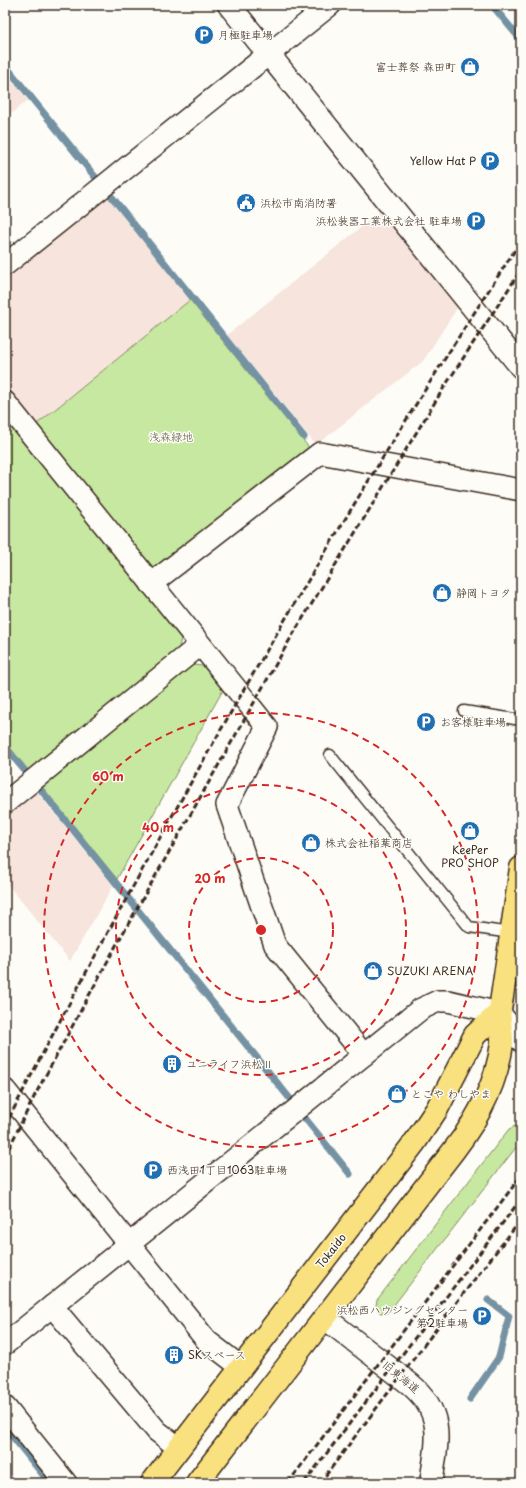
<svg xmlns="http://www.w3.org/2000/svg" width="526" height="1488" font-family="'Playpen Sans','Klee One',sans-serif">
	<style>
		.built { fill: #f6e4dd }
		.green { fill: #c7e8a0; stroke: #81895f }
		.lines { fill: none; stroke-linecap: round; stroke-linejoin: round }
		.stream { stroke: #7492a3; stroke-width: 7 }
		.lane-casing { stroke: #3b2a1e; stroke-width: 13 }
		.street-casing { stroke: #3b2a1e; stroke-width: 24 }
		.secondary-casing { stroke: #3b2a1e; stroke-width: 25 }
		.highway-casing { stroke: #3b2a1e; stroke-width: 25 }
		.lane { stroke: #fdfcf7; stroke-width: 10 }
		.street { stroke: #fdfcf7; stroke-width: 21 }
		.secondary { stroke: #fdfcf7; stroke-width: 22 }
		.highway { stroke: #fae180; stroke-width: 22 }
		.rail { stroke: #3b2a1e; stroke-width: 3; stroke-dasharray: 6 3; stroke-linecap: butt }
		.ring { fill: none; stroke: #d62828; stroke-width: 2; stroke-dasharray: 7 5 }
		.labels { text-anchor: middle; stroke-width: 3; stroke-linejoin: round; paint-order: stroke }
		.poi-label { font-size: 11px; fill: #3b2a1e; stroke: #fdfcf7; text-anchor: start }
		.park-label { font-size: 11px; fill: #5e5a3e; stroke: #fdfcf7 }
		.street-label { font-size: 11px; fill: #3b2a1e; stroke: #fdfcf7 }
		.centre { fill: #d62828; stroke: #fdfcf7; stroke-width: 2 }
		.ring-label { font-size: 12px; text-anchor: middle; font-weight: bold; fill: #d62828; stroke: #fdfcf7; stroke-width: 3; stroke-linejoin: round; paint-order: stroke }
	</style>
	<rect width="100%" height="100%" fill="#fdfcf7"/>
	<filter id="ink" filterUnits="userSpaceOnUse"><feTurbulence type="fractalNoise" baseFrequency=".025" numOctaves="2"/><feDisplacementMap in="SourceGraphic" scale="8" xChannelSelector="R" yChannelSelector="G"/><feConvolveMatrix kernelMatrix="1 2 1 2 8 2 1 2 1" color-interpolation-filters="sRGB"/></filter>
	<g filter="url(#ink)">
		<!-- built -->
		<g class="built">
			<path d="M5,71L28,100L5,119Z"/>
			<path d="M107,197L190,300L37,424L5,385V279Z"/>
			<path d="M380,212L457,308L423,361L316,445L227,335Z"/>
			<path d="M37,792L113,886L70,961L5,881V817Z"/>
		</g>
		<!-- green -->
		<g class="green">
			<path d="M190,300L310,449L154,570L37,424Z"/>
			<path d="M5,420L181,638L179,648L28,770L5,741Z"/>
			<path d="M193,665L203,666L223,690L117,879L42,787Z"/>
			<path d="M515,1126L521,1127V1141L390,1310L385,1314L379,1312L376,1306L377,1300L509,1129Z"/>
		</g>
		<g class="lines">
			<!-- stream -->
			<g class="stream">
				<path d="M492,5L521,40"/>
				<path d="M5,65L96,178"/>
				<path d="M112,197L304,437"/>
				<path d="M5,747L25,771"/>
				<path d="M41,790L291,1100"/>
				<path d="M304,1117L350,1174"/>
				<path d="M470,1399L499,1357L509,1316L488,1300"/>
				<path d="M5,1427L44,1476"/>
			</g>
			<defs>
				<g id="lane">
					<path d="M464,711L521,720"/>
					<path d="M330,755L469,927L511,933"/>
				</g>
				<g id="street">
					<path d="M5,265L330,5"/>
					<path d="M5,402L267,727L227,805L275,945L364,1055"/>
					<path d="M151,584L320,453L521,490"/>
					<path d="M5,803L200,645"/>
					<path d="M5,1090L207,1341L241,1367"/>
					<path d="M52,1306L157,1431L179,1448"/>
					<path d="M5,1344L421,1009L438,1001H448L499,1013"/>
					<path d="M5,1407L66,1483"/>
				</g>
				<g id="secondary">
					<path d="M229,5L521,367"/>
					<path d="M499,1013L521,1040"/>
					<path d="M325,1318L410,1384C446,1414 437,1442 431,1483"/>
				</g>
				<g id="highway">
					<path d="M152,1483L415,1142L437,1109L475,1035L499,1013"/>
					<path d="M197,1483L454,1150C478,1119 497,1083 502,1043C503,1032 498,1021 500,1010C507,963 514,915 521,868"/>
				</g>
			</defs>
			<!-- lane casing -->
			<use href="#lane" class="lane-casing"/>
			<!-- street casing -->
			<use href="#street" class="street-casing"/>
			<!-- secondary casing -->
			<use href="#secondary" class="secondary-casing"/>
			<!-- highway casing -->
			<use href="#highway" class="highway-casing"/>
			<!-- lane -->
			<use href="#lane" class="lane"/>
			<!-- street -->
			<use href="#street" class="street"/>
			<!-- secondary -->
			<use href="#secondary" class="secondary"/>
			<!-- highway -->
			<use href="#highway" class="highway"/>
			<!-- rail -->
			<g class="rail">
				<path d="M5,1126C50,1038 98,950 146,863C263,651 388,443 521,241"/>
				<path d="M5,1156L35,1095L118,942L289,641L443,389L521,270"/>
				<path d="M288,1483L521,1176"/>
				<path d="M304,1483L521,1199"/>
				<path d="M320,1483L449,1312L521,1220"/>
			</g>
		</g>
	</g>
	<!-- distance rings -->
	<g class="ring">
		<circle cx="261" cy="930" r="72"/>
		<circle cx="261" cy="930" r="145"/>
		<circle cx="261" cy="930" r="217"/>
	</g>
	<!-- icons -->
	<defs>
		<symbol id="parking-disc" viewBox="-11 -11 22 22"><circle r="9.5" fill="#1f6fb2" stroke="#fdfcf7"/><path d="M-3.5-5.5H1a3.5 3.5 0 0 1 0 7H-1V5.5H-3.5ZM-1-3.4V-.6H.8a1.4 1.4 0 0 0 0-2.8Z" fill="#fff"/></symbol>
		<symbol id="shop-disc" viewBox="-11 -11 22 22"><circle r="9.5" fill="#1f6fb2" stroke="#fdfcf7"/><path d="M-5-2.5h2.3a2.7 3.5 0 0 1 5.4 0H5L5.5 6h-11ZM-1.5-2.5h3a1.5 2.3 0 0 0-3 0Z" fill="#fff"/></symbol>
		<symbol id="civic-disc" viewBox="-11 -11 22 22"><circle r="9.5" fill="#1f6fb2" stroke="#fdfcf7"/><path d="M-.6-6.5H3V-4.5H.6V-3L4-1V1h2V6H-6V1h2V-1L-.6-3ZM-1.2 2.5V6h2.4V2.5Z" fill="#fff"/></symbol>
		<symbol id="building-disc" viewBox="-11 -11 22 22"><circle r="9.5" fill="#1f6fb2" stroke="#fdfcf7"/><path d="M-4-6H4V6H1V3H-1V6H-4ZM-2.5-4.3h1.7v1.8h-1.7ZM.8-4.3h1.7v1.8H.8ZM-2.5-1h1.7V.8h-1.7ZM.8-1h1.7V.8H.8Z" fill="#fff"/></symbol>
	</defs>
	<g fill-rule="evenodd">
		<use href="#parking-disc" x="193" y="24" width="22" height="22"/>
		<use href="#shop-disc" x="459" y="56" width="22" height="22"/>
		<use href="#parking-disc" x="479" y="150" width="22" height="22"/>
		<use href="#civic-disc" x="235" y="192" width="22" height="22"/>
		<use href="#parking-disc" x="465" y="210" width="22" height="22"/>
		<use href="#shop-disc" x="431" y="582" width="22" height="22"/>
		<use href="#parking-disc" x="415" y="711" width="22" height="22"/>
		<use href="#shop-disc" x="459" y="820" width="22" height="22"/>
		<use href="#shop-disc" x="300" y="832" width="22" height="22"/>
		<use href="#shop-disc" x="362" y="960" width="22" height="22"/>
		<use href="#building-disc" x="161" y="1053" width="22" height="22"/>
		<use href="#shop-disc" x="386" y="1083" width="22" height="22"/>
		<use href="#parking-disc" x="142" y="1159" width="22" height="22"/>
		<use href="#parking-disc" x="471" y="1305" width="22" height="22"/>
		<use href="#building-disc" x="163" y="1344" width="22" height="22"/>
	</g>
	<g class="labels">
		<!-- poi labels -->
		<g class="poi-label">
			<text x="218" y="39">月極駐車場</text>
			<text x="456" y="71" text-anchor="end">富士葬祭 森田町</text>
			<text x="476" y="165" text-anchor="end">Yellow Hat P</text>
			<text x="260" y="207">浜松市南消防署</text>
			<text x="462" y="225" text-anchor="end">浜松装器工業株式会社 駐車場</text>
			<text x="456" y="597">静岡トヨタ</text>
			<text x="440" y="726">お客様駐車場</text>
			<text x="325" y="847">株式会社稲葉商店</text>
			<text x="470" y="854" text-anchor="middle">KeePer<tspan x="470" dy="13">PRO SHOP</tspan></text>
			<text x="387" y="975">SUZUKI ARENA</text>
			<text x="186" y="1068">ユニライフ浜松Ⅱ</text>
			<text x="411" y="1098">とこや わしやま</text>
			<text x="167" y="1174">西浅田1丁目1063駐車場</text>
			<text x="468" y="1314" text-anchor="end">浜松西ハウジングセンター<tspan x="468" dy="13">第2駐車場</tspan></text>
			<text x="188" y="1359">SKスペース</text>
		</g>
		<!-- park labels -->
		<g class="park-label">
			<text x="171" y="441">浅森緑地</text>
		</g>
		<!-- street labels -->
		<g class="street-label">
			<text transform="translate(331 1251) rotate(-52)" y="4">Tokaido</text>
			<text transform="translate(401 1377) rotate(39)" y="4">旧東海道</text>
		</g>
	</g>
	<circle cx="261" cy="930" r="6" class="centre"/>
	<g class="ring-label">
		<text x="108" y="781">60 m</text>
		<text x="158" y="832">40 m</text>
		<text x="210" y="883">20 m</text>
	</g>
	<!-- margin -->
	<rect width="526" height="1488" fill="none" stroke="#fdfcf7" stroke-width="20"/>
	<rect x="10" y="10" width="506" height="1468" fill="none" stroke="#3b2a1e" stroke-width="1.5" filter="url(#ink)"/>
</svg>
